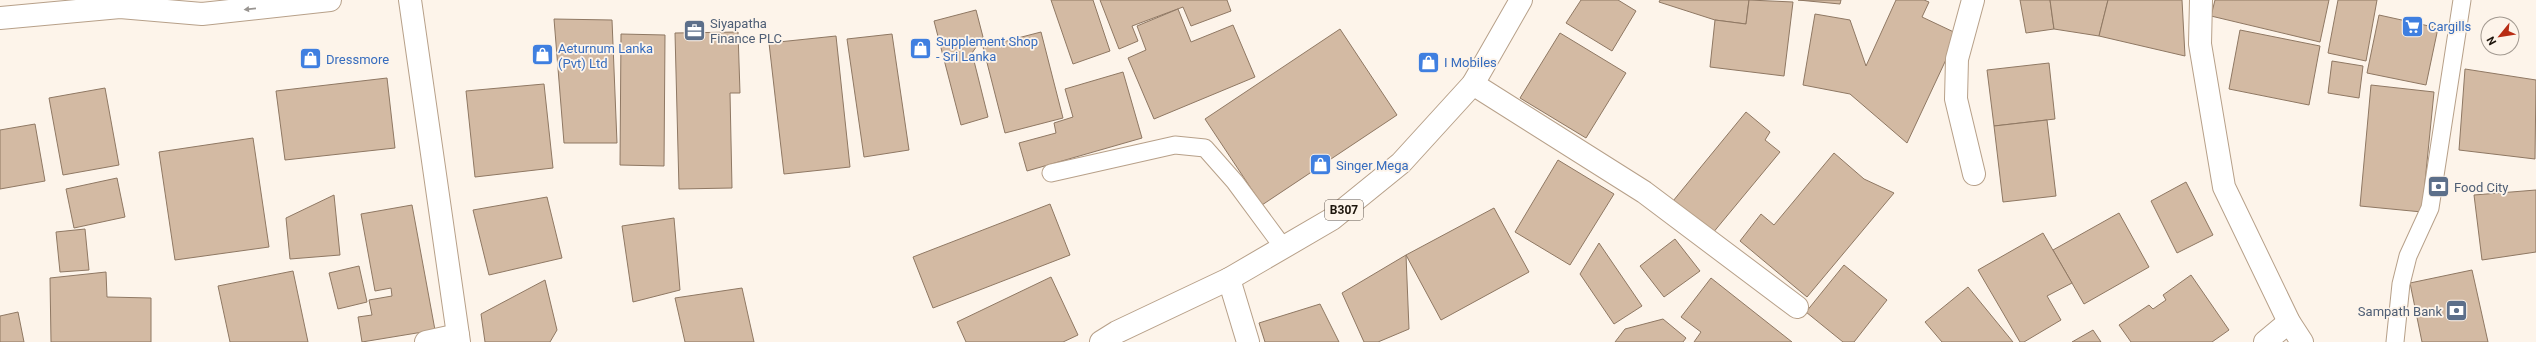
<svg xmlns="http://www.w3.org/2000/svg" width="2536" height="342" font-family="Roboto,sans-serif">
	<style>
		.building { fill: #d3baa3; stroke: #8f7863 }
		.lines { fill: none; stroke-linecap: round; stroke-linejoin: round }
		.lane-casing { stroke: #b7a089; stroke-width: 19 }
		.street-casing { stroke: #b7a089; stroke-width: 24 }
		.primary-casing { stroke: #b7a089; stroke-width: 24 }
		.lane { stroke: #fff; stroke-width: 17 }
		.street { stroke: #fff; stroke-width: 22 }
		.primary { stroke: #fff; stroke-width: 22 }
		.oneway { fill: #999591 }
		.labels { text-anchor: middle; stroke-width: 3.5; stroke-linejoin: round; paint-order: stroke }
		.shield { fill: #fdf4ea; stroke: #60574e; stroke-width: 1 }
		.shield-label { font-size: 12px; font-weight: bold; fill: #1c140b }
		.service-label { font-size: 13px; fill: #4e5e75; stroke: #fdf4ea; text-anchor: start }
		.shop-label { font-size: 13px; fill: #366cbe; stroke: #fdf4ea; text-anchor: start }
	</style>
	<rect width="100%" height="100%" fill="#fdf4ea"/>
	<!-- building -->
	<g class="building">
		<path d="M1051,0H1093L1110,51L1073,64Z"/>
		<path d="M1100,0H1227L1231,11L1191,26L1183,7L1132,26L1138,41L1119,49Z"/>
		<path d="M1581,0H1618L1636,11L1612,51L1566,23Z"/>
		<path d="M1660,0H1749L1746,24L1715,20L1659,2Z"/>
		<path d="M1749,0L1793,2L1784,76L1710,67L1715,20L1746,24Z"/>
		<path d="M1798,0H1841L1840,4Z"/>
		<path d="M1896,0H1924L1929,2L1922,17L1958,34L1907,143L1850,94L1803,85L1815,14L1850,20L1866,66Z"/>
		<path d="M2020,0H2050L2054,29L2026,33Z"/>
		<path d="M2050,0H2108L2099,36L2054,29Z"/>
		<path d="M2108,0H2182L2185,56L2099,36Z"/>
		<path d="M2215,0H2329L2320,42L2211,16Z"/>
		<path d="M2338,0H2377L2366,61L2328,53Z"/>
		<path d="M1178,9L1191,42L1233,25L1255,77L1154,119L1128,58L1146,50L1137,26Z"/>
		<path d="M976,10L983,37L972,53L988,117L961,125L934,21Z"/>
		<path d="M2379,15L2438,28L2426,85L2367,73Z"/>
		<path d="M554,19L612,20L617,143H564Z"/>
		<path d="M1340,29L1397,115L1262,205L1205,119Z"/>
		<path d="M2240,30L2320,46L2309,105L2229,89Z"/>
		<path d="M738,32L740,93H730L732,188L679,189L675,33Z"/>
		<path d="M1041,32L1063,118L1005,133L983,47Z"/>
		<path d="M1560,33L1626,73L1586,138L1520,98Z"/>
		<path d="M621,34L665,35L664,166L620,165Z"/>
		<path d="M892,34L909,150L864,157L847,39Z"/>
		<path d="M836,36L850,167L784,174L769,43Z"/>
		<path d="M2332,61L2363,66L2359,98L2328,93Z"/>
		<path d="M2049,63L2055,119L1994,126L1987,70Z"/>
		<path d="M2465,69L2536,80L2535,159L2459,150Z"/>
		<path d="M1123,72L1142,138L1027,171L1019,143L1056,133L1054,123L1073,117L1065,89Z"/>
		<path d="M387,78L395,148L285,160L276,91Z"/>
		<path d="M544,84L553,168L475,177L466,91Z"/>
		<path d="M2371,85L2434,92L2422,212L2360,206Z"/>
		<path d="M105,88L119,165L63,175L49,98Z"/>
		<path d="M1746,112L1770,132L1765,140L1780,152L1712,234L1673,201Z"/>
		<path d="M2047,120L2056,196L2003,202L1994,126Z"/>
		<path d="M35,124L45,181L0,189V130Z"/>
		<path d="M253,138L269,247L175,260L159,152Z"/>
		<path d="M1834,153L1864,179L1894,193L1807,297L1740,241L1761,214L1774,225Z"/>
		<path d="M1558,160L1614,194L1570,265L1515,232Z"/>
		<path d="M117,178L125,217L74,228L66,189Z"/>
		<path d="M2186,182L2213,235L2177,253L2151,201Z"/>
		<path d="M2536,190V252L2482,260L2474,195Z"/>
		<path d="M334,195L340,255L290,259L286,218Z"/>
		<path d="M547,197L562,258L489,275L473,210Z"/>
		<path d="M1050,204L1070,255L933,308L913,257Z"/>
		<path d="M412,205L435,330L362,342L358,317L372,315L369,300L392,296L391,288L375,291L361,214Z"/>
		<path d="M1494,208L1529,272L1441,320L1406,255Z"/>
		<path d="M2119,213L2149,267L2084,304L2053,250Z"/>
		<path d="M674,218L680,290L633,302L622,226Z"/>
		<path d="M85,229L89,270L60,272L56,232Z"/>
		<path d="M2043,233L2072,283L2047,296L2061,320L2024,342H2020L1978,270Z"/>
		<path d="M1675,239L1700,271L1664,297L1640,266Z"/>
		<path d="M1599,243L1642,306L1614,324L1580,274Z"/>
		<path d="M1406,255L1409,329L1378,342H1364L1342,293Z"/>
		<path d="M1844,265L1887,300L1854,342H1843L1806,312Z"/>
		<path d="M359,266L367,302L338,309L329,273Z"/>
		<path d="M2472,270L2488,342H2422L2410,283Z"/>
		<path d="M293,271L308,342H230L218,286Z"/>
		<path d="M106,272L107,297L151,298V342H51L50,278Z"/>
		<path d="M2191,275L2229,330L2212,342H2131L2119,325L2149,305L2153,309L2166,300L2163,295Z"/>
		<path d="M1051,277L1078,335L1063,342H966L957,322Z"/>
		<path d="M1711,278L1792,342H1694L1701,332L1681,317Z"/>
		<path d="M545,280L557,330L550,342H485L481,314Z"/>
		<path d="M1968,287L2013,342H1942L1925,322Z"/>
		<path d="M742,288L754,342H685L675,298Z"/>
		<path d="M1320,304L1339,342H1265L1259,323Z"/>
		<path d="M18,312L24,342H0V316Z"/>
		<path d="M1663,319L1686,338L1683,342H1615L1625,329Z"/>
		<path d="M2093,330L2101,342H2072Z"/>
	</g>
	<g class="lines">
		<defs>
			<g id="lane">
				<path d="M1051,173L1175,145L1205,148L1235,182L1283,247"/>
				<path d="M2395,342L2401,284L2408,256L2430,208L2462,0"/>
			</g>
			<g id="street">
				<path d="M410,0L459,342"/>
				<path d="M1973,0L1957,59L1956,99L1974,174"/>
				<path d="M2201,0L2200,44L2224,187L2289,322L2302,342"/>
				<path d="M1473,84L1644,192L1797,307"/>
				<path d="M1229,279L1248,342"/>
				<path d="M426,342L458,335"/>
				<path d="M2265,342L2289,322"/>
			</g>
			<g id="primary">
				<path d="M0,18L120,7L202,14L330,0"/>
				<path d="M1101,342L1117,332L1229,279L1332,219L1401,163L1473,84L1521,0"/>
			</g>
		</defs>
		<!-- lane casing -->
		<use href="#lane" class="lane-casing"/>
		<!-- street casing -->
		<use href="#street" class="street-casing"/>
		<!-- primary casing -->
		<use href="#primary" class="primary-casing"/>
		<!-- lane -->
		<use href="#lane" class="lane"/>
		<!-- street -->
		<use href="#street" class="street"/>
		<!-- primary -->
		<use href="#primary" class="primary"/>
	</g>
	<!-- one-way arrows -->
	<defs><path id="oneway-solid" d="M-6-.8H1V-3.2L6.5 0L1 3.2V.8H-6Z"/></defs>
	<use class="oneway" href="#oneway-solid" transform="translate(250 9) rotate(174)"/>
	<!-- icons -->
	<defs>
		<symbol id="supermarket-square" viewBox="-11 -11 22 22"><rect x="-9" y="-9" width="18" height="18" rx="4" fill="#3f7fe0" stroke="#fdf4ea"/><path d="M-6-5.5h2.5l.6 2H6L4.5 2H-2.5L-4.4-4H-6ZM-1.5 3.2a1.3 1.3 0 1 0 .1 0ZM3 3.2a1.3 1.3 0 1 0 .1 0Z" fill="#fff"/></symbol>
		<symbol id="office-square" viewBox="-11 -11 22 22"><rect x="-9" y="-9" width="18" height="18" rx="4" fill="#5c6f8a" stroke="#fdf4ea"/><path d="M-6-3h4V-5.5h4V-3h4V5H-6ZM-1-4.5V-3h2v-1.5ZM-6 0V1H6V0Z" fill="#fff"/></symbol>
		<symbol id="shop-square" viewBox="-11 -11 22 22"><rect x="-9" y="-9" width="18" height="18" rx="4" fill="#3f7fe0" stroke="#fdf4ea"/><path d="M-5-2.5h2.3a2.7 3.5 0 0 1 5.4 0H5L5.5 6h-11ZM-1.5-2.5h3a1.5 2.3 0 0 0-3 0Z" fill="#fff"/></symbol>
		<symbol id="bank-square" viewBox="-11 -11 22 22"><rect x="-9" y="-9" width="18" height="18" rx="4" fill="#5c6f8a" stroke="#fdf4ea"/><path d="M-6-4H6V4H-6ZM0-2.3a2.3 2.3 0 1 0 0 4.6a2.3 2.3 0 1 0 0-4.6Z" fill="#fff"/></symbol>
	</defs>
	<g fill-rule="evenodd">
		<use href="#supermarket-square" x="2400" y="14" width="25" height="25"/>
		<use href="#office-square" x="682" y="18" width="25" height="25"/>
		<use href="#shop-square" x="908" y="36" width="25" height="25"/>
		<use href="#shop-square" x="530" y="42" width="25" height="25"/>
		<use href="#shop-square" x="298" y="46" width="25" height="25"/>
		<use href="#shop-square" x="1416" y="50" width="25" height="25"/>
		<use href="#shop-square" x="1308" y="152" width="25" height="25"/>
		<use href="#bank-square" x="2426" y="174" width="25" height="25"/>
		<use href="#bank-square" x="2444" y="298" width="25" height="25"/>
	</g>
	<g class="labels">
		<!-- shield labels -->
		<rect class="shield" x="1325" y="200" width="38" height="20" rx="3"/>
		<g class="shield-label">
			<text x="1344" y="214">B307</text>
		</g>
		<!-- service labels -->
		<g class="service-label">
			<text x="710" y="28">Siyapatha<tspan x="710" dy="15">Finance PLC</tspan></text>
			<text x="2454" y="192">Food City</text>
			<text x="2442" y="316" text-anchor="end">Sampath Bank</text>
		</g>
		<!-- shop labels -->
		<g class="shop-label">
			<text x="2428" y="31">Cargills</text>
			<text x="936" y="46">Supplement Shop<tspan x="936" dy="15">- Sri Lanka</tspan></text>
			<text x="558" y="53">Aeturnum Lanka<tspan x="558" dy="15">(Pvt) Ltd</tspan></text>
			<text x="326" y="64">Dressmore</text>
			<text x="1444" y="67">I Mobiles</text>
			<text x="1336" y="170">Singer Mega</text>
		</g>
	</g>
	<!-- north arrow -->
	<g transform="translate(2500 36) rotate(240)"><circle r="19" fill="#fdf4ea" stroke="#a39a91"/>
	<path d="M0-3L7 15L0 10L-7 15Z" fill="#b82c14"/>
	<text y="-6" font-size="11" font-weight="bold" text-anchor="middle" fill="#1c140b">N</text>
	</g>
</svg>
